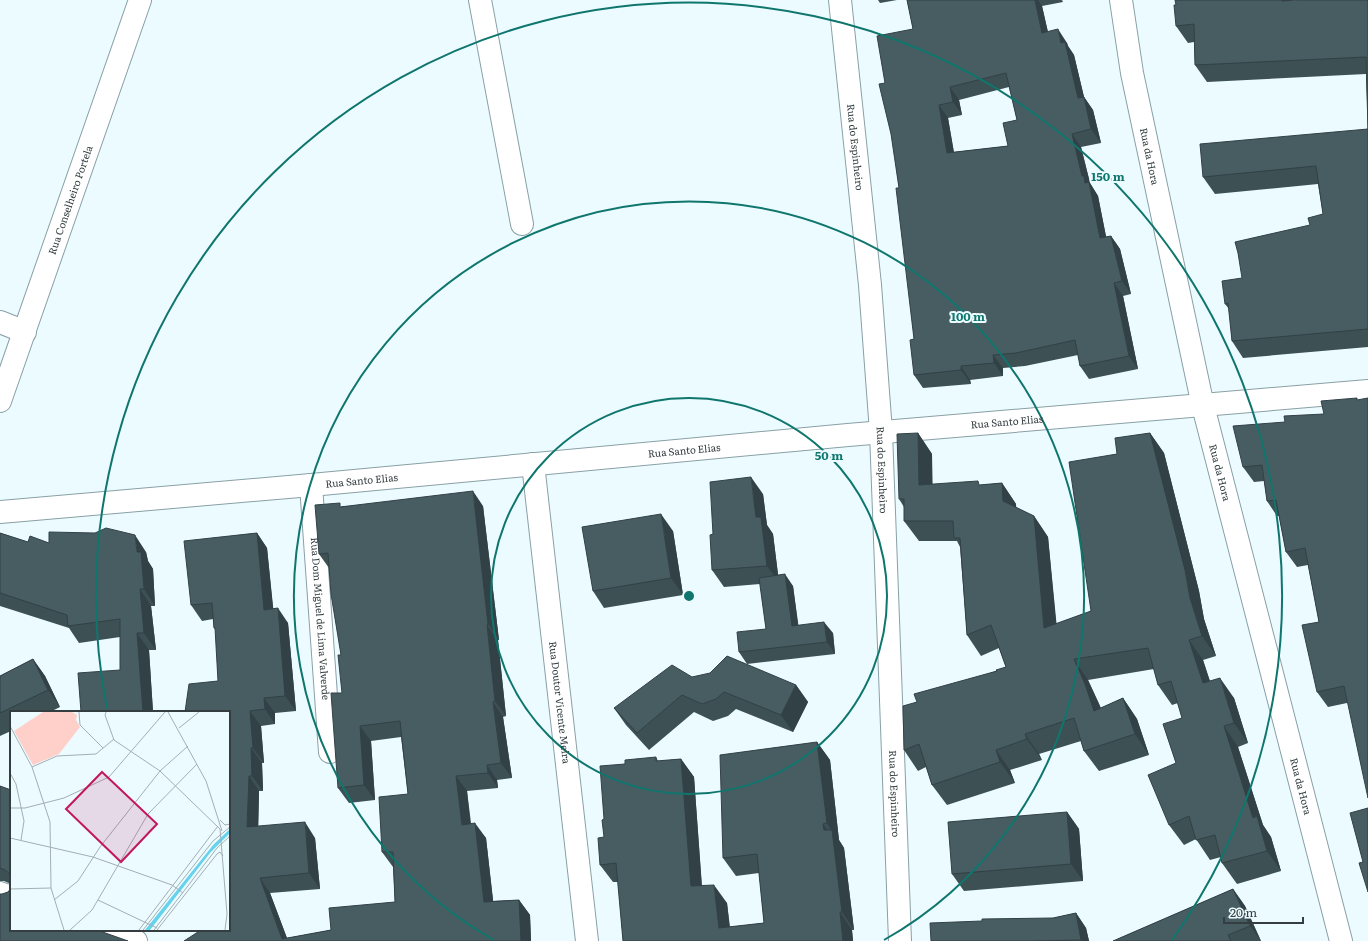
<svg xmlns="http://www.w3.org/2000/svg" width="1368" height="941" font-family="Literata,serif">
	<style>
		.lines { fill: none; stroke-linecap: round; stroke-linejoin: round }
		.street-casing { stroke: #89a0a6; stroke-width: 24 }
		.secondary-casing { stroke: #89a0a6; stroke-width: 24 }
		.street { stroke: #fff; stroke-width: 22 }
		.secondary { stroke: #fff; stroke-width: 22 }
		.wall { fill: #3d5054; fill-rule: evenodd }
		.shaded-wall { fill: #324145 }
		.building { fill: #475d62; stroke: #324145; fill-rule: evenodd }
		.ring { fill: none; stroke: #0f766e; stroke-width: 2 }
		.labels { text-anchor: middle; stroke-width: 4; stroke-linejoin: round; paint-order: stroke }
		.street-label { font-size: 10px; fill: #343e40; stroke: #ecfbff }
		.inset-road { fill: none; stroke: #a2afb3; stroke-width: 1 }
		.view { fill: #c2185b; fill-opacity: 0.15; stroke: #c2185b; stroke-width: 2 }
		.inset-edge { fill: none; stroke: #343e40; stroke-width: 2 }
		.centre { fill: #0f766e; stroke: #ecfbff; stroke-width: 2 }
		.ring-label { font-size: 12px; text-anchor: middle; font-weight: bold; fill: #0f766e; stroke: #ecfbff; stroke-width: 4; stroke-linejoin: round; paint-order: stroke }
	</style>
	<rect width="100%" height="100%" fill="#ecfbff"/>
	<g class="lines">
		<defs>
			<g id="street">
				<path d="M480,0L522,224"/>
				<path d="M0,322L25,332"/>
				<path id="s1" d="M533,464L587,941"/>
				<path id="s2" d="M311,485L330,752"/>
				<path id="s3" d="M0,512L311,485L848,435L1368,391"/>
				<path d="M0,893L11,897"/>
				<path d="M105,930L136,941"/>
			</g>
			<g id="secondary">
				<path id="s4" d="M840,0L870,285L881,432L900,941"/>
				<path id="s5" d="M1121,0L1132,73L1203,406L1341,941"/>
				<path id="s6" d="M0,401L140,0"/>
			</g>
		</defs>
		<!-- street casing -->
		<use href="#street" class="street-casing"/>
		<!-- secondary casing -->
		<use href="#secondary" class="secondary-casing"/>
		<!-- street -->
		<use href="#street" class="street"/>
		<!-- secondary -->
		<use href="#secondary" class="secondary"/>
	</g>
	<!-- wall -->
	<g class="wall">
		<path d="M878,0H897L880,3Z"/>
		<path d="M907,0H1062L1063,2L1042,6L1048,32L1067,43L1068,46L1074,55L1084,97L1093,110L1101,143L1081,147L1090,183L1098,196L1106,237L1111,236L1120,249L1131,294L1123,296L1138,369L1089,379L1080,366L1078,355L1025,366L1003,368V376L970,380L971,384L923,388L914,375V339L899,188L885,83L913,29ZM1009,87L1017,120L1008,146L954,152L948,118L962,115L959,100Z"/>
		<path d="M1368,0V347L1243,358L1232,341L1229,309L1225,304L1242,278L1310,225L1323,214L1318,184L1215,194L1203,177L1368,129L1366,74L1207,82L1195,65L1194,42L1188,43L1176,26V5L1291,1Z"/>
		<path d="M1357,398L1347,703L1328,707L1317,692L1319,622L1308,565L1297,567L1286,552L1279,516H1277L1267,501L1264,481L1254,482L1243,467L1285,422L1324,414Z"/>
		<path d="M918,433L932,454V484L981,485L1002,483L1016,504V508L1034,516L1048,537L1056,624L1091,611L1117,454L1150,433L1164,453L1199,591L1204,619L1216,656L1203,660L1210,681L1234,698L1248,743L1238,747L1263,825L1271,837L1281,871L1237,884L1222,863L1221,857L1210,860L1196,839L1184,845L1169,825L1176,763L1182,718L1178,703L1172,705L1158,685L1154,669L1088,680L1101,708L1123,698L1137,719L1149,755L1099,771L1084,751L1081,741L1039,754L1042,760L1010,770L1015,783L947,805L932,785L926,767L918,771L904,750L917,702L1006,667L999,648L981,656L967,635L960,547L957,541H919L904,521V507L899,499Z"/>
		<path d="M763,494L767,525L773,534L778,575L793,586L798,625L833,633L835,654L747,664L739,652L766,629L760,584L724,587L712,570L713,534Z"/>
		<path d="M342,506H483L499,640H498L506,716L503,717L512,778L497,780L498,788L467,791L471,823L486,838L493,901L519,900L530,915L531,941H184L229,930L218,681L216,630L214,628L213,619L202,621L191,605L257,533L267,548L273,609L288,623L296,711L275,713V724L261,726L264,763H262L263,791H259L258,826L315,838L320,889L270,893L287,938L331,930L395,902L393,867L382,852L408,794L401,737L371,741L375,800L349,803L338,788L342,693L341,655L329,568L319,554Z"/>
		<path d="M673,531L683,595L604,608L593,591Z"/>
		<path d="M0,533L28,542L49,543L146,552L148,561L153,569L155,606H151L156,650H149L153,712H81L120,670V637L79,643L69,628L0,606Z"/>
		<path d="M33,659L45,676L60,707L50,712H11V731L0,736V676Z"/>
		<path d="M692,677L796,685L808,702L793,732L736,709L728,716L713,721L694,712L649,750L626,725L614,708Z"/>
		<path d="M817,742L830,760L839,840L844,848L854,930H852L853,941H623L618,882H613L600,865L604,837V819L625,764L656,757L658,761L681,759L694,777L702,886L727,903L730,927L764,923L759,873L736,876L723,858Z"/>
		<path d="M0,786L11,790V884L4,881H0Z"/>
		<path d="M1067,812L1079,829L1083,881L964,891L952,874Z"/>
		<path d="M1233,889L1245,906L1261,941H1113Z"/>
		<path d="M1076,913L1086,928L1089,941H931L1053,918Z"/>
	</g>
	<!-- shaded-wall -->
	<g class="shaded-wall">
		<path d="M1035,0H1038L1042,6L1051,46L1042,33Z"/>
		<path d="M1282,0H1291L1294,18L1282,1Z"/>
		<path d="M1058,29L1067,43L1068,46L1074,55L1084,97L1093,110L1101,143L1091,129L1078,98L1061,43Z"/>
		<path d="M950,87L959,100L962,115L953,102Z"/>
		<path d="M939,105L948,118L956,166L947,153Z"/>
		<path d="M1072,134L1081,147L1090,183L1098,196L1109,251L1100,238L1085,183L1082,176Z"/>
		<path d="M1111,236L1120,249L1131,294L1122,281Z"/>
		<path d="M1114,283L1123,296L1138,369L1129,356Z"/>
		<path d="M993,355L1003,368V376L994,363Z"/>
		<path d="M961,366L970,380L971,384L961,370Z"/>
		<path d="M918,433L932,454L933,506L919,485Z"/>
		<path d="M1150,433L1164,453L1199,591L1204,619L1216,656L1202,636L1190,598Z"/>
		<path d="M751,477L763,494L767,525L773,534L779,582L767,566L756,517Z"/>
		<path d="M1002,483L1016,504L1017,521L1003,501Z"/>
		<path d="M473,491L483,506L499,640L488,624Z"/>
		<path d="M661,514L673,531L683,595L671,578Z"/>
		<path d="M1034,516L1048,537L1059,649L1044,628Z"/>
		<path d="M257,533L267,548L275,625L264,610Z"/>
		<path d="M135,535L146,552L148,561L153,569L155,606L144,589L137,552Z"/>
		<path d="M785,574L793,586L800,637L792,626Z"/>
		<path d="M140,589L151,606L156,650L144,633Z"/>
		<path d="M278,608L288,623L296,711L285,696Z"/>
		<path d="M824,622L833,633L835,654L827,642Z"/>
		<path d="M487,625L498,640L506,716L495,701Z"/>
		<path d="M137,633L149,650L153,712H143Z"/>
		<path d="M1189,640L1203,660L1217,704L1203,683Z"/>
		<path d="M33,659L45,676L60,707L48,690Z"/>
		<path d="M1074,659L1088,680L1099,704L1108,732L1094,711Z"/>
		<path d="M1220,678L1234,698L1248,743L1234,723Z"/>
		<path d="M796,685L808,702L793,732L781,715Z"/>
		<path d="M264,698L275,713V724L265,709Z"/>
		<path d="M1123,698L1137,719L1149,755L1135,734Z"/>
		<path d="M493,702L503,717L512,778L501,763Z"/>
		<path d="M250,711L261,726L264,763L253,748Z"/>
		<path d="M360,726L371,741L375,800L364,785Z"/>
		<path d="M1224,726L1238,747L1263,825L1271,837L1281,871L1267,851L1253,818Z"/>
		<path d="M1025,734L1039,754L1042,760L1027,739Z"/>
		<path d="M817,742L830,760L839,840L844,848L854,930L842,912L823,824L833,838L832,831L827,823Z"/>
		<path d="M251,748L262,763L263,791L252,776Z"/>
		<path d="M996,750L1010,770L1015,783L1000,762Z"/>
		<path d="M681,759L694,777L703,904L691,886Z"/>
		<path d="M487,765L497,780L498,788L488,773Z"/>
		<path d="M249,776L259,791L258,843L247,827Z"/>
		<path d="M456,776L467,791L472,840L462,825Z"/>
		<path d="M1067,812L1079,829L1083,881L1071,864Z"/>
		<path d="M305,822L315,838L320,889L309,873Z"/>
		<path d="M475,823L486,838L495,917L484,902Z"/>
		<path d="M260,878L270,893L288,941L282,939Z"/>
		<path d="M714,885L727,903L731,941L719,928Z"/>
		<path d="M1233,889L1245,906L1261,941L1250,926Z"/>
		<path d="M519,900L530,915L531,941H521Z"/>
		<path d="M840,912L852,930L853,941H843Z"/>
		<path d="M1076,913L1086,928L1089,941H1082L1081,940Z"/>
	</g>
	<!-- building -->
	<g class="building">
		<path d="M907,0H1035L1042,33L1058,29L1061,43L1065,42L1078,98L1084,97L1091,129L1072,134L1082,176H1084L1085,183L1089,182L1100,238L1111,236L1122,281L1114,283L1129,356L1080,366L1075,340L1016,353L993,355L994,363L961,366V370L914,375L910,340L914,339L896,188H899L891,134L879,84L885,83L877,36L913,29ZM1006,73L1017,120L1003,123L1008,146L947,153L939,105L953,102L950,87Z"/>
		<path d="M1175,0H1282V1L1298,0H1368V329L1232,341L1228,303L1225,304L1222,281L1242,278L1238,253L1235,242L1310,225L1308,218L1323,214L1316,166L1203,177L1200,144L1368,129L1366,57L1195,65L1194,24L1176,26L1174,5H1176Z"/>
		<path d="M1357,398V400L1368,398V798L1344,686L1317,692L1302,625L1319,622L1305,548L1286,552L1276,500L1267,501L1262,465L1243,467L1233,426L1285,422L1284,416L1324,414L1321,401Z"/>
		<path d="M918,433L919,485L978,481L979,485L1002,483L1003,501L1034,516L1044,628L1091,611L1069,462L1117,454L1115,438L1150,433L1185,570L1190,598L1202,636L1189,640L1203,683L1220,678L1234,723L1224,726L1253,818L1257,816L1267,851L1222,863L1215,835L1196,840L1189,816L1169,825L1148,775L1176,763L1163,724L1182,718L1171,681L1158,685L1148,648L1074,659L1085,684L1094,711L1123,698L1135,734L1084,751L1074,718L1025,734L1027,739L996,750L1000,762L932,785L919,744L904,750L903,706L917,702L914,694L997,671L996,670L1006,667L991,625L967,635L960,538H954L953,521H904V499H899L897,434Z"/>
		<path d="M751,477L756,517H761L767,566L712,570L710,535L713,534L710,482Z"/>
		<path d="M473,491L488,624L487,625L495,701L493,702L501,763L487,765L488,773L456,776L462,825L475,823L484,902L519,900L521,941H184L201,930H229V712H185L189,684L218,681L215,628H214L212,603L191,605L184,541L257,533L264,610L278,608L285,696L264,698L265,709L250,711L253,748H251L252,776H249L247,827L305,822L309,873L260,878L282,939L331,930L329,908L395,902L393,852H382L379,797L408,794L400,721L360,726L364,785L338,788L331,693H342L338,655H341L331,594L328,553L319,554L315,505L340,503V507Z"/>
		<path d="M661,514L671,578L593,591L582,527Z"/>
		<path d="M106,528L135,535L137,552H141L144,589H140L144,633H137L143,712H81L78,673L120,670V619L68,626L67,615L0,593V533L28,542L30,536L49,543V532L95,533Z"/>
		<path d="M785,574L792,626L824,622L827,642L739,652L737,632L766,629L759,578Z"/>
		<path d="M727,656L796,685L781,715L724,692L716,699L702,704L682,695L637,733L614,708L672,665L692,677L710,673Z"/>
		<path d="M33,659L48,690L0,713V676Z"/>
		<path d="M817,742L827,823L823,824L824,830H832L842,912H840L843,941H623L616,863L600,865L598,838L604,837L602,820L604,819L600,766L625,764V760L656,757V761L681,759L691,886L714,885L719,928L764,923L757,854L723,858L720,755Z"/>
		<path d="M0,786L11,790V876L10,874L5,870L0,868Z"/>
		<path d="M1368,808V892L1359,863L1363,862L1350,813Z"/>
		<path d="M1067,812L1071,864L952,874L948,822Z"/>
		<path d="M11,888V930H97L128,941H0V894H2L8,892Z"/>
		<path d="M1233,889L1250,926L1228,935L1231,941H1113Z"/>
		<path d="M1076,913L1081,940L1031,941H931L930,923L982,921V919L1053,918Z"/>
	</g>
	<!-- distance rings -->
	<g class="ring">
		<circle cx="689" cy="596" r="198"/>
		<path d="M494 940A395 395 0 1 1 884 940"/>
		<path d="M107 709A593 593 0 1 1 1172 940"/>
	</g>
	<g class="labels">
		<!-- street labels -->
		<g class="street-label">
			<text dy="4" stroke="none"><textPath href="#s4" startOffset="148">Rua do Espinheiro</textPath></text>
			<text dy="4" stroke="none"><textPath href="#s5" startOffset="159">Rua da Hora</textPath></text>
			<text dy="4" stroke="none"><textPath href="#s6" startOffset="213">Rua Conselheiro Portela</textPath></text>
			<text dy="4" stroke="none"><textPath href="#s3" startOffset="1011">Rua Santo Elias</textPath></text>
			<text dy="4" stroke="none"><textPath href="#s3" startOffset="687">Rua Santo Elias</textPath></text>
			<text dy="4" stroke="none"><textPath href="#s4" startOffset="472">Rua do Espinheiro</textPath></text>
			<text dy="4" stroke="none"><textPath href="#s5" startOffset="483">Rua da Hora</textPath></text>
			<text dy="4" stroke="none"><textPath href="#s3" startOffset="363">Rua Santo Elias</textPath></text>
			<text dy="4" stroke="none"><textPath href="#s2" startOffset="134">Rua Dom Miguel de Lima Valverde</textPath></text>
			<text dy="4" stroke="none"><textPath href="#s1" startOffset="240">Rua Doutor Vicente Meira</textPath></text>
			<text dy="4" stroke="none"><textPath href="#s5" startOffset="807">Rua da Hora</textPath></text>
			<text dy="4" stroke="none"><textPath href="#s4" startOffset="796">Rua do Espinheiro</textPath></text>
		</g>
	</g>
	<!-- overview -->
	<g transform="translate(10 711)">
		<rect width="220" height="220" fill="#ecfbff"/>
		<path d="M33,1H62L67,4L66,9L70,16L49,43L23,54L4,20Z" fill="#fed0c9"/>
		<path d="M220,118V122L200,142L140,219H135L204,133Z" fill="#65d3ec"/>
		<path class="inset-road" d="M69,1L70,14L93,37M96,1L95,4L104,29L150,60L210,118L217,203L215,219M158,1L196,70L212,120M0,15L22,56L40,111L41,177L54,219M169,17L189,1M22,56L47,45L86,43L104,28M0,62L6,73L14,110L11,129M0,97H15L54,87L99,66L155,1M210,109L215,114L220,113M0,127L83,146L162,174L173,182M0,178L41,177M44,189L68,170L90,136L150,60L178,35M88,189L147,217M60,219L82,199L138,103L187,53M129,219L208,115M133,219L203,130L220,116M144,219L207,137L220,125M147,219L207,143L210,141L213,145"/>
		<path class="view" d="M92,61L147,113L111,151L56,98Z"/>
		<rect width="220" height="220" class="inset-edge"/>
	</g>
	<circle cx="689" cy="596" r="6" class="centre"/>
	<g class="ring-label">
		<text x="1108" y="181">150 m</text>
		<text x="968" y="321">100 m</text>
		<text x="829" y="460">50 m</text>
	</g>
	<!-- scale -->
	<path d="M1224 917v6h79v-6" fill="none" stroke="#343e40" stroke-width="2"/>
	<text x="1230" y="917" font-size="12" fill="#343e40" stroke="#ecfbff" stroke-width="3" paint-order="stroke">20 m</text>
</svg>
